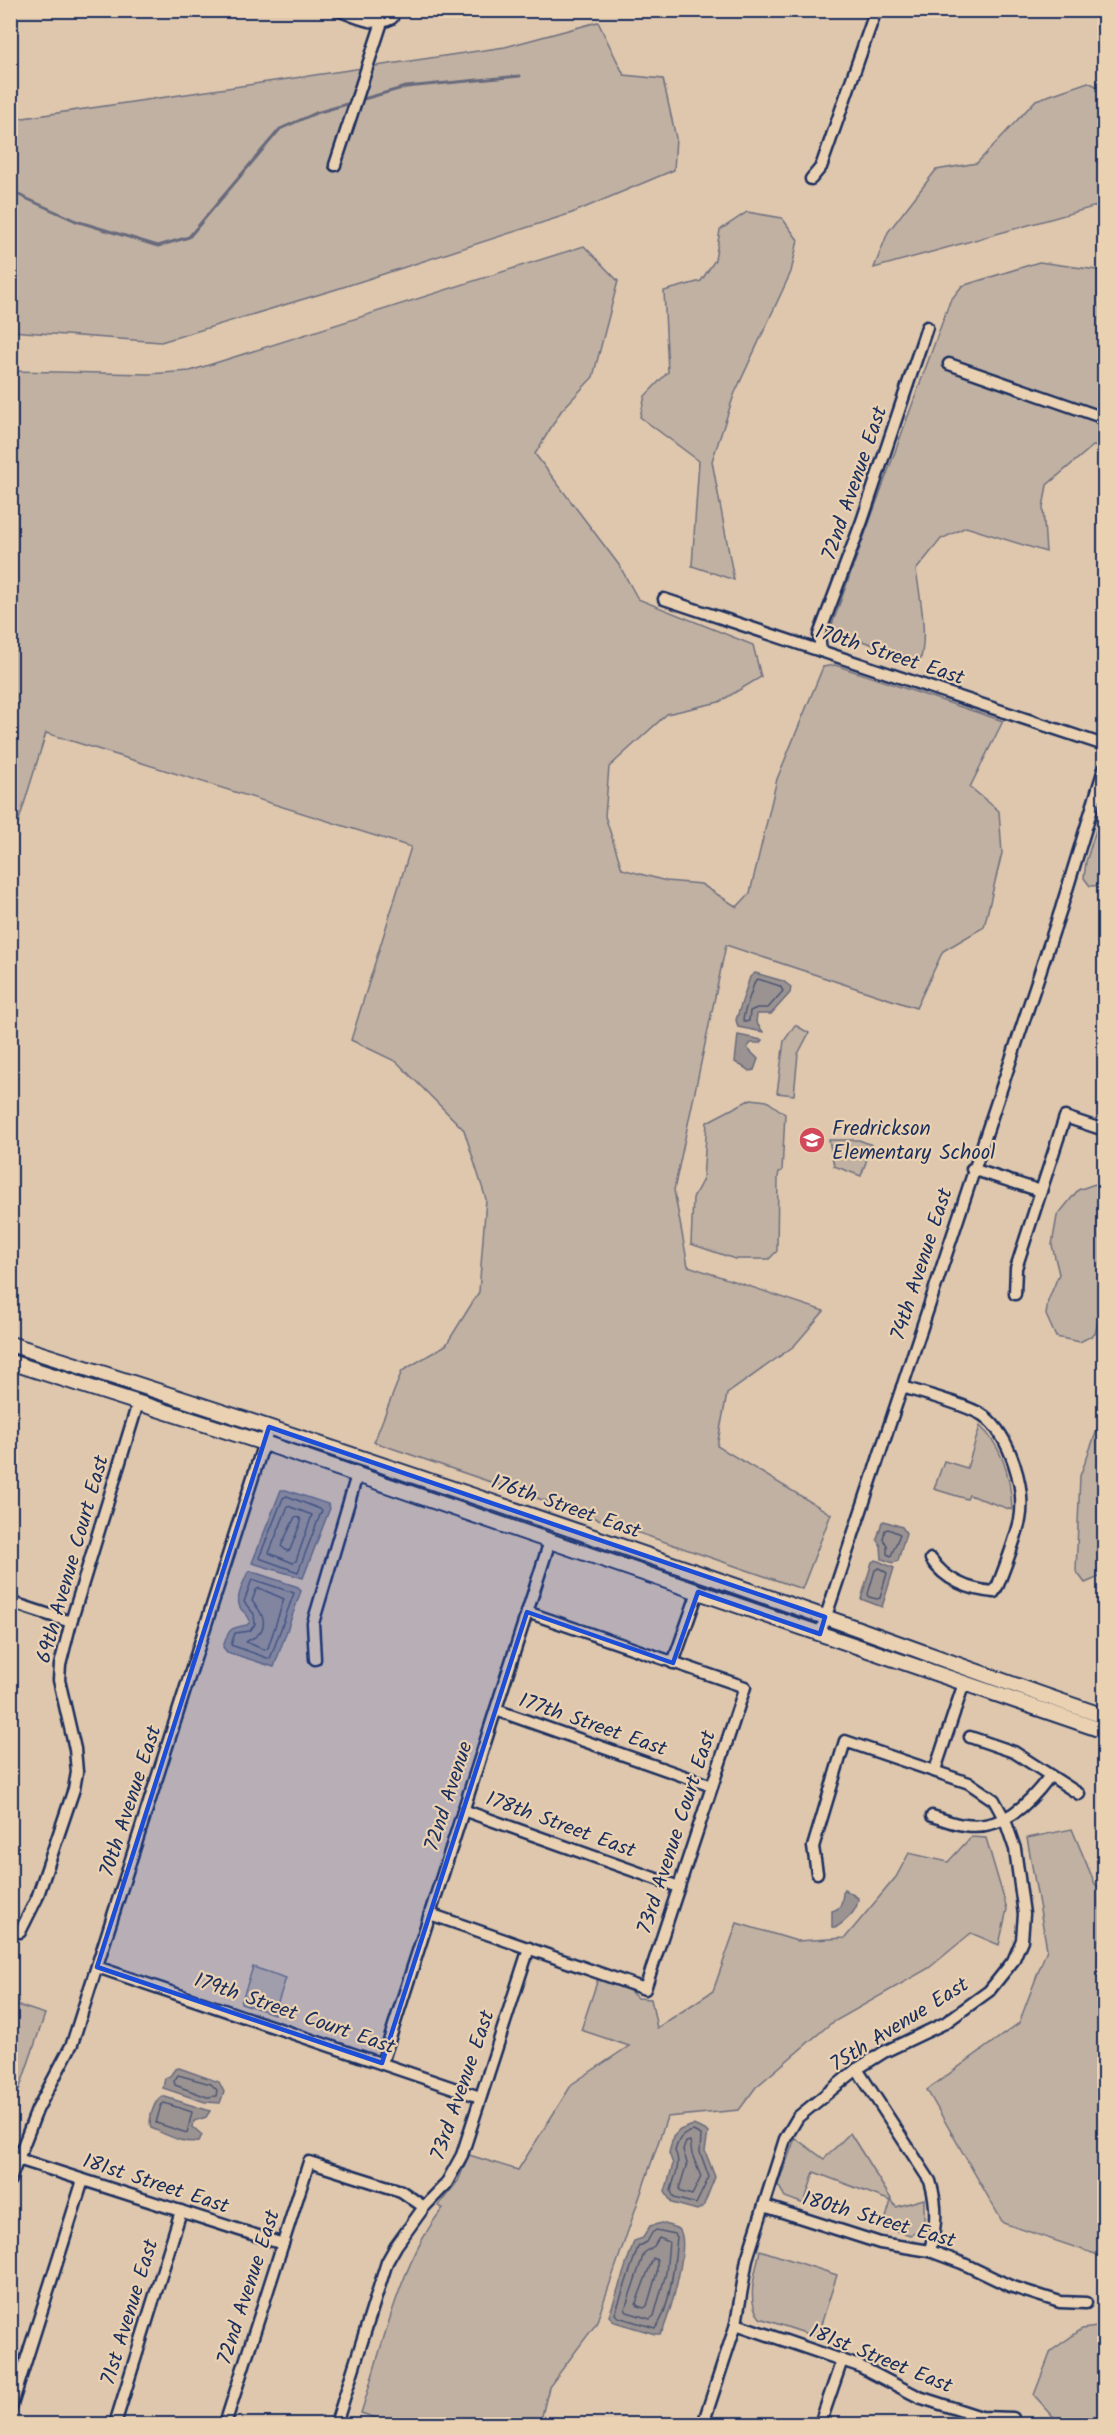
<svg xmlns="http://www.w3.org/2000/svg" width="1115" height="2435" font-family="Kalam,sans-serif">
	<style>
		.green { fill: #c1b1a2; stroke: #6e7080; stroke-width: 1.5 }
		.water { fill: #9b9392; stroke: #686b7d; stroke-width: 1.5 }
		.lines { fill: none; stroke-linecap: round; stroke-linejoin: round }
		.shore { stroke: #4e5773; stroke-width: 1.5 }
		.stream { stroke: #686b7d; stroke-width: 3 }
		.minor-casing { stroke: #1b2f5e; stroke-width: 15 }
		.major-casing { stroke: #1b2f5e; stroke-width: 18 }
		.minor { stroke: #ead1b2; stroke-width: 10 }
		.major { stroke: #ead1b2; stroke-width: 14 }
		.marked { fill: #1d4ed8; fill-opacity: 0.2; stroke: #1d4ed8; stroke-width: 4.5; stroke-linejoin: round }
		.labels { text-anchor: middle; stroke-width: 4.5; stroke-linejoin: round; paint-order: stroke }
		.street-label { font-size: 21px; fill: #1b2f5e; stroke: #ead1b2 }
		.poi-label { font-size: 21px; fill: #1b2f5e; stroke: #ead1b2; text-anchor: start }
	</style>
	<rect width="100%" height="100%" fill="#dec7ad"/>
	<filter id="ink" filterUnits="userSpaceOnUse"><feTurbulence type="fractalNoise" baseFrequency=".0167" numOctaves="2"/><feDisplacementMap in="SourceGraphic" scale="12" xChannelSelector="R" yChannelSelector="G"/><feConvolveMatrix kernelMatrix="1 2 1 2 8 2 1 2 1" color-interpolation-filters="sRGB"/></filter>
	<g filter="url(#ink)">
		<!-- green -->
		<g class="green">
			<path d="M598,22L624,75L663,79L676,138L674,170L572,213L337,289L161,342L11,331L10,120L505,47Z"/>
			<path d="M1088,82L1104,90V204L874,268L888,232L936,170L977,163L1036,100Z"/>
			<path d="M747,212L782,218L798,240L791,272L734,395L712,461L734,580L692,566L699,461L640,417L645,396L668,372L664,291L701,281L715,260L720,230Z"/>
			<path d="M584,246L618,281L593,377L561,411L535,454L619,565L638,599L753,645L761,677L719,702L667,714L609,767L605,816L622,869L666,881L701,884L737,907L750,893L777,779L823,667L835,665L1003,721L970,787L999,811L1002,853L984,927L943,951L916,1008L726,945L674,1190L688,1266L824,1311L794,1346L727,1394L717,1446L831,1514L802,1589L374,1442L402,1371L446,1345L479,1292L486,1199L464,1130L397,1062L351,1040L411,847L46,733L11,846V371L149,374L190,371Z"/>
			<path d="M1039,262L1104,271V447L1093,446L1047,485L1043,508L1046,552L966,527L941,539L916,570C920,596 928,636 920,661L830,630L950,301L962,286Z"/>
			<path d="M1104,804V885L1090,886L1084,878L1086,862Z"/>
			<path d="M795,1025L809,1033L798,1054L794,1095L777,1093L784,1041Z"/>
			<path d="M751,1099L767,1101L785,1114L782,1171L779,1172L778,1177L777,1251L769,1259H735L691,1244L693,1198L703,1179L707,1122Z"/>
			<path d="M829,1140H859L872,1145L861,1176L834,1166Z"/>
			<path d="M1095,1184L1104,1189V1298L1095,1334L1080,1342L1056,1337L1046,1315L1048,1301L1059,1274L1052,1245L1057,1216L1078,1190Z"/>
			<path d="M1104,1411V1575L1085,1583L1076,1571L1080,1476Z"/>
			<path d="M980,1426C1003,1447 1011,1480 1012,1510L969,1495L967,1499L934,1489L944,1461L967,1468Z"/>
			<path d="M1072,1829L1095,1884L1104,1891V2257L1003,2223L927,2090L1019,2023L1047,1949L1027,1838Z"/>
			<path d="M971,1837L986,1838L1007,1909L999,1945L971,1933L929,1968L830,2024L756,2087L739,2110L667,2117L596,2324L549,2387L540,2424H394L361,2413C382,2348 400,2262 443,2208L438,2206L458,2181L469,2155L518,2170L572,2084L629,2046L581,2030L598,1979L629,1990L637,1998L651,1999L657,2028L713,1991L737,1923L797,1941L845,1938L896,1877L909,1853L948,1862Z"/>
			<path d="M253,1967L286,1978L274,2014L241,2003Z"/>
			<path d="M11,2003L45,2014L11,2114L10,2003Z"/>
			<path d="M850,2133L896,2207L924,2199V2229L911,2235L883,2228L891,2201L814,2172L804,2204L785,2197L778,2185L795,2138L824,2159Z"/>
			<path d="M760,2250L837,2275L817,2337L760,2318C745,2301 756,2271 760,2250Z"/>
			<path d="M1104,2326V2424H1060L1034,2395L1051,2351L1082,2329Z"/>
		</g>
		<!-- water -->
		<g class="water">
			<path d="M755,973L783,981L791,987L790,993L771,1014H757L756,1022L763,1032L738,1027L736,1020L750,977Z"/>
			<path d="M738,1035L762,1040L760,1043H751L747,1048L758,1059L754,1070L750,1071L735,1062Z"/>
			<path d="M281,1490H286L328,1504L330,1508L303,1578L252,1563Z"/>
			<path d="M884,1521L902,1527L906,1533L898,1561L893,1563L882,1559L881,1546L877,1539L882,1522Z"/>
			<path d="M876,1560L894,1568L882,1607L861,1599L872,1562Z"/>
			<path d="M250,1571L298,1587L301,1591L274,1667L227,1652L223,1647C229,1629 229,1628 247,1625L250,1622C249,1615 245,1614 241,1609C234,1600 243,1584 247,1574Z"/>
			<path d="M844,1889L858,1898C858,1911 846,1921 835,1928L832,1927V1911C844,1908 841,1899 844,1889Z"/>
			<path d="M179,2068L219,2082L224,2092L220,2103L205,2102L163,2088L165,2078L170,2076L175,2069Z"/>
			<path d="M162,2096L210,2111L206,2117L194,2121L193,2127L202,2135L199,2141C184,2145 165,2134 151,2128C148,2119 154,2101 162,2096Z"/>
			<path d="M693,2125L705,2130L708,2133L705,2151L715,2177L703,2207L697,2210L672,2203L665,2192L673,2164L669,2153L673,2137L680,2130Z"/>
			<path d="M662,2223L679,2229C691,2243 670,2312 663,2330L660,2334H655L615,2322L609,2316L634,2241L643,2238L650,2226Z"/>
		</g>
		<g class="lines">
			<!-- shore -->
			<g class="shore">
				<path d="M758,979L780,986L783,991L768,1008H757L750,1011L749,1021L745,1022L743,1020C744,1010 751,994 755,981Z"/>
				<path d="M287,1496L322,1510L298,1572L259,1558L283,1498Z"/>
				<path d="M288,1506L312,1515L296,1561L293,1563L269,1553Z"/>
				<path d="M295,1517L300,1518L301,1522L290,1550L287,1551L281,1546Z"/>
				<path d="M888,1529L900,1534L891,1556L887,1554V1545L883,1539L885,1530Z"/>
				<path d="M879,1568L887,1573L880,1598L877,1599L869,1597L868,1594L875,1570Z"/>
				<path d="M252,1579L294,1593L270,1659L231,1645L235,1633L250,1631L255,1624L254,1614L244,1602Z"/>
				<path d="M259,1588L284,1599L268,1648L265,1650L246,1642C249,1640 252,1638 255,1637C271,1626 261,1611 252,1601L256,1590Z"/>
				<path d="M178,2075L211,2084L217,2090L216,2096L207,2097L175,2085L174,2081Z"/>
				<path d="M164,2103L192,2112L187,2133L156,2123L161,2105Z"/>
				<path d="M693,2131L701,2135L700,2152L709,2177L696,2204L674,2198L671,2191C674,2176 682,2165 675,2151C678,2140 681,2134 693,2131Z"/>
				<path d="M690,2141L692,2154L701,2177L692,2195L681,2192L679,2189L687,2163L683,2150L686,2142Z"/>
				<path d="M656,2230L675,2234L677,2237C675,2258 670,2314 655,2328L618,2317L615,2314L638,2247L647,2242L652,2233Z"/>
				<path d="M659,2238L669,2242L666,2273L654,2316L650,2319L627,2312L625,2309L644,2253L654,2246Z"/>
				<path d="M653,2258L657,2260V2272L647,2306L644,2308L638,2306L636,2303Z"/>
			</g>
			<!-- stream -->
			<g class="stream">
				<path d="M360,100L406,87L520,76"/>
				<path d="M10,191L76,221L158,246L189,237L280,129L316,113L354,102"/>
			</g>
			<defs>
				<g id="minor">
					<path d="M338,10C354,16 376,28 392,18L394,10"/>
					<path d="M335,165L382,22"/>
					<path d="M811,179L821,167L876,10"/>
					<path d="M949,364L1104,418"/>
					<path d="M664,599L1104,745"/>
					<path d="M821,651L819,635L862,521L927,327"/>
					<path d="M972,1169L1041,1191"/>
					<path d="M1015,1294L1016,1268L1065,1117L1104,1130"/>
					<path d="M902,1387C922,1393 968,1405 984,1416C1010,1436 1026,1488 1020,1520C1015,1542 1006,1564 998,1585L994,1592C969,1590 945,1580 931,1559"/>
					<path d="M10,1602L71,1622"/>
					<path d="M820,1634L1061,909L1104,769"/>
					<path d="M315,1659L313,1623L357,1475"/>
					<path d="M673,1663L698,1592"/>
					<path d="M496,1710L712,1786"/>
					<path d="M970,1737L1014,1752L1079,1794"/>
					<path d="M935,1770L964,1683"/>
					<path d="M463,1810L679,1887"/>
					<path d="M932,1816C943,1819 953,1824 964,1825C1002,1831 1028,1805 1049,1777"/>
					<path d="M430,1914L645,1989L745,1687L527,1612"/>
					<path d="M10,1931L20,1932L37,1898L74,1789L77,1772L75,1749L59,1680L60,1665L71,1622L138,1403"/>
					<path d="M97,1967L480,2097"/>
					<path d="M382,2063L550,1541"/>
					<path d="M857,2069L930,2181C938,2206 936,2226 930,2251"/>
					<path d="M18,2159L283,2244"/>
					<path d="M10,2180L37,2110L72,2044L269,1427"/>
					<path d="M764,2206L880,2243L930,2251L962,2263L1010,2286L1060,2302L1086,2303"/>
					<path d="M736,2324L859,2366L919,2397L981,2417L1013,2418"/>
					<path d="M10,2411L83,2180"/>
					<path d="M115,2424L181,2211"/>
					<path d="M225,2424L309,2162L401,2191L424,2207"/>
					<path d="M336,2424L387,2262L396,2246L424,2207L446,2184L462,2155L529,1948"/>
					<path d="M703,2424L736,2324L747,2259L785,2139L798,2117L857,2069L884,2052L945,2023L989,1991L1013,1961L1022,1940L1024,1914L1015,1849L1005,1820L994,1800L969,1783L845,1741L813,1847L817,1873"/>
					<path d="M820,2424L842,2360"/>
				</g>
				<g id="major">
					<path d="M10,1344C284,1430 555,1523 825,1617C919,1650 1011,1685 1104,1716"/>
					<path d="M10,1362L264,1443L1104,1731"/>
				</g>
			</defs>
			<!-- minor casing -->
			<use href="#minor" class="minor-casing"/>
			<!-- major casing -->
			<use href="#major" class="major-casing"/>
			<!-- minor -->
			<use href="#minor" class="minor"/>
			<!-- major -->
			<use href="#major" class="major"/>
		</g>
	</g>
	<!-- marked area -->
	<path class="marked" d="M269,1427L825,1617L820,1634L698,1592L673,1663L527,1612L382,2063L97,1967Z"/>
	<!-- icons -->
	<defs>
		<symbol id="school-disc" viewBox="-11 -11 22 22"><circle r="9.5" fill="#d1495b" stroke="#ead1b2"/><path d="M0-5L7-2L0 1L-7-2ZM-4 1L0 2.5L4 1V4Q0 6-4 4Z" fill="#fff"/></symbol>
	</defs>
	<g fill-rule="evenodd">
		<use href="#school-disc" x="797" y="1125" width="30" height="30"/>
	</g>
	<g class="labels">
		<!-- street labels -->
		<g class="street-label">
			<text transform="translate(854 483) rotate(-71)" y="7">72nd Avenue East</text>
			<text transform="translate(890 654) rotate(18)" y="7">170th Street East</text>
			<text transform="translate(921 1264) rotate(-72)" y="7">74th Avenue East</text>
			<text transform="translate(566 1506) rotate(19)" y="7">176th Street East</text>
			<text transform="translate(72 1559) rotate(-74)" y="7">69th Avenue Court East</text>
			<text transform="translate(593 1724) rotate(19)" y="7">177th Street East</text>
			<text transform="translate(448 1796) rotate(-72)" y="7">72nd Avenue</text>
			<text transform="translate(130 1801) rotate(-72)" y="7">70th Avenue East</text>
			<text transform="translate(561 1824) rotate(20)" y="7">178th Street East</text>
			<text transform="translate(676 1832) rotate(-72)" y="7">73rd Avenue Court East</text>
			<text transform="translate(295 2013) rotate(19)" y="7">179th Street Court East</text>
			<text transform="translate(899 2024) rotate(-32)" y="7">75th Avenue East</text>
			<text transform="translate(462 2085) rotate(-71)" y="7">73rd Avenue East</text>
			<text transform="translate(156 2183) rotate(18)" y="7">181st Street East</text>
			<text transform="translate(879 2219) rotate(16)" y="7">180th Street East</text>
			<text transform="translate(248 2287) rotate(-72)" y="7">72nd Avenue East</text>
			<text transform="translate(129 2312) rotate(-73)" y="7">71st Avenue East</text>
			<text transform="translate(881 2358) rotate(22)" y="7">181st Street East</text>
		</g>
		<!-- poi labels -->
		<g class="poi-label">
			<text x="832" y="1135">Fredrickson<tspan x="832" dy="24">Elementary School</tspan></text>
		</g>
	</g>
	<!-- margin -->
	<rect width="1115" height="2435" fill="none" stroke="#ead1b2" stroke-width="36"/>
	<rect x="18" y="18" width="1079" height="2399" fill="none" stroke="#1b2f5e" stroke-width="2" filter="url(#ink)"/>
</svg>
